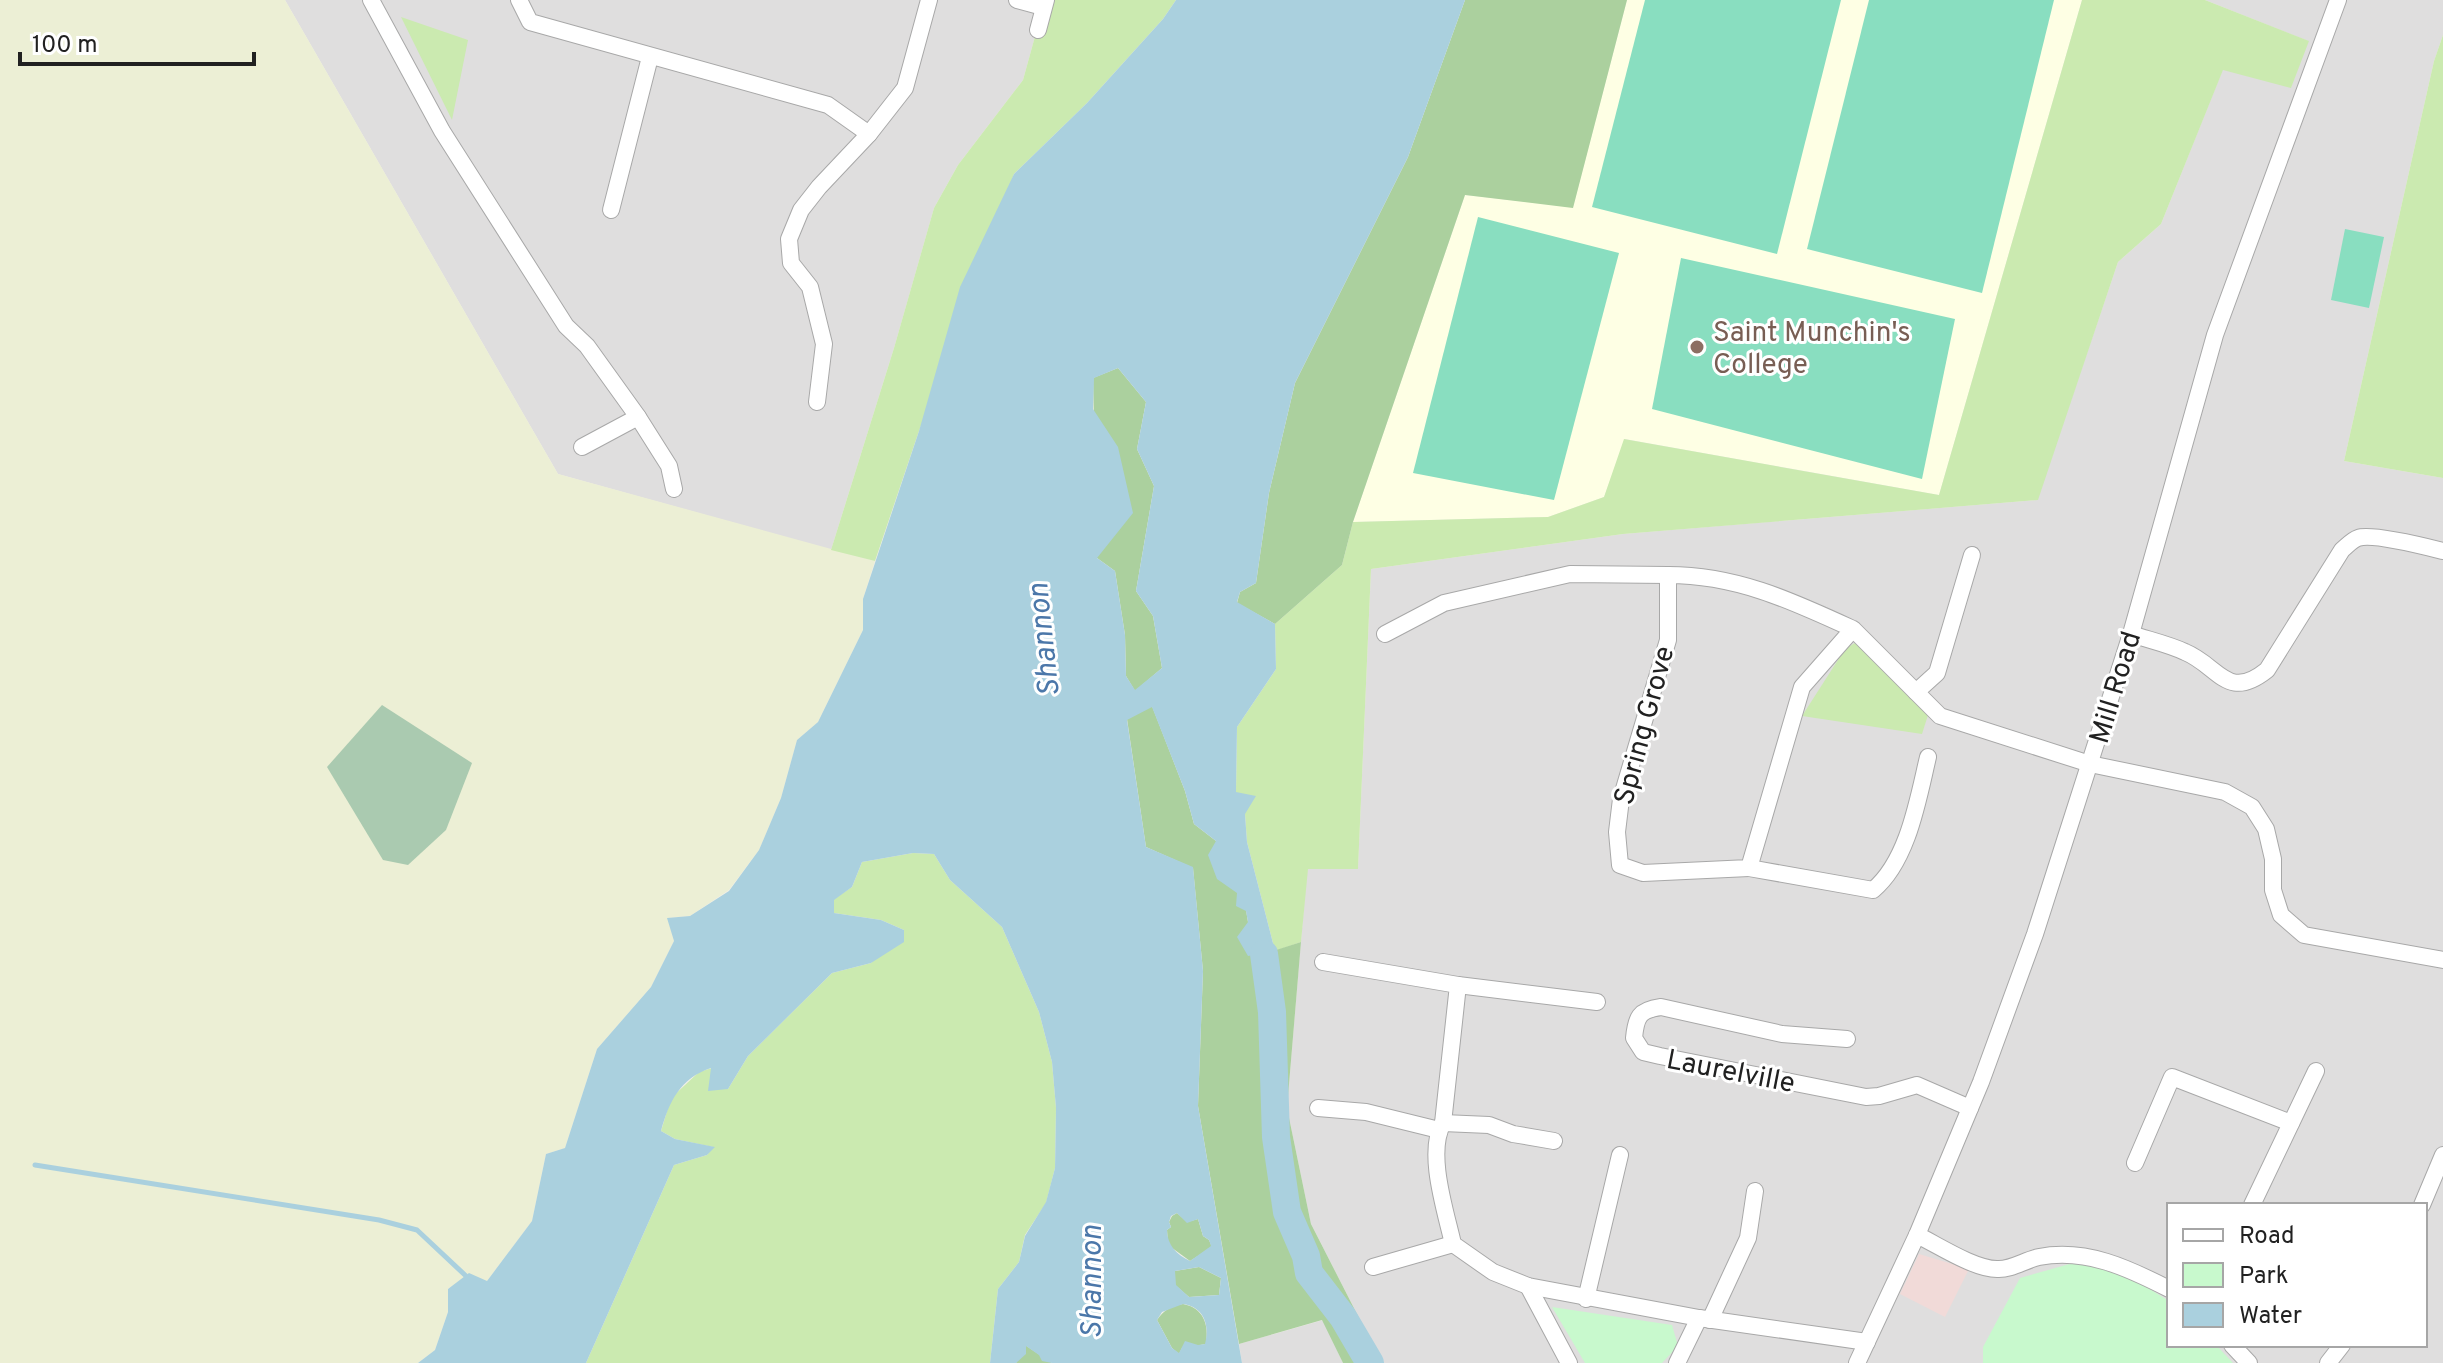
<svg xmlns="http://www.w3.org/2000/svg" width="2443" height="1363" font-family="Overpass,sans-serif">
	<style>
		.residential { fill: #dfdede; fill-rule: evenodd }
		.commercial { fill: #f1dad8 }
		.education { fill: #feffe4 }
		.farmland { fill: #ecefd5 }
		.grass { fill: #cbeab0 }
		.forest { fill: #abd09e }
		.cemetery { fill: #aacab0 }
		.park { fill: #c8f9cd }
		.pitch { fill: #89dec0 }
		.water { fill: #aad0de; fill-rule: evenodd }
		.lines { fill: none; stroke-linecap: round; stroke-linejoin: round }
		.stream { stroke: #aad0de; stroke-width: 5 }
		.river { stroke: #aad0de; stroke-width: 28 }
		.minor-casing { stroke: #a8a8a8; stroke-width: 18 }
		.minor { stroke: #fff; stroke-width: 16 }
		.education-dot { fill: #8d6e63; stroke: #fff; stroke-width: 3 }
		.labels { text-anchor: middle; stroke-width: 6; stroke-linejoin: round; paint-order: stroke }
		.education-label { font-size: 28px; fill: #785e54; stroke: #fff; text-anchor: start }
		.street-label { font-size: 28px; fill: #212121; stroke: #fff }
		.water-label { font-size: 30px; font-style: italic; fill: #4b77a9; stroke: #fff }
	</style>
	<rect width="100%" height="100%" fill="#f1efe8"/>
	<!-- residential -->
	<g class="residential">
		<path d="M285,0H1045L1023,80L958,165L934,208L894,348L831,550L558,474Z"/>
		<path d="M2205,0H2443V35L2434,61L2344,461L2443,478V1363H1382L1311,1224L1287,1108L1307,869L1358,868L1371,569L1623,534L2037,500L2118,262L2161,224L2223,69L2291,87L2308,41ZM2169,1205H2425V1345H2169Z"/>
		<path d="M1323,1320L1343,1363H1242L1239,1344Z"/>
	</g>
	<!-- commercial -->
	<path class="commercial" d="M1919,1254L1969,1269L1945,1317L1900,1294Z"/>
	<!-- education -->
	<path class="education" d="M1627,0H2082L1939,495L1625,439L1604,497L1548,517L1353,522L1465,195L1573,207Z"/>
	<!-- farmland -->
	<path class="farmland" d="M0,0H285L558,474L875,561L863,599V630L818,722L797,740L781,798L759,850L729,890L690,916L668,918L674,941L651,987L597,1049L565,1148L546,1154L532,1221L487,1281L448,1288V1312L435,1350L418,1363H0Z"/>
	<!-- grass -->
	<g class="grass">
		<path d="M1045,0H1176L1163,19L1087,103L1014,174L919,431L875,561L831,550L894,348L934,208L958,165L1023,80Z"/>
		<path d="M2082,0H2205L2309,41L2291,88L2223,70L2161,224L2118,262L2038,500L1623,534L1371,569L1358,869H1308L1301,942L1275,951L1247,842L1245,814L1236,792L1237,727L1276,669L1275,624L1342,565L1353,522L1548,517L1604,497L1624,439L1939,495Z"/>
		<path d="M401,17L468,40L452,120Z"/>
		<path d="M2443,35V478L2344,461L2434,61Z"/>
		<path d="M1855,643L1869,653L1928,715L1922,734L1802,716L1845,649Z"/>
		<path d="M913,853L934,854L950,880L1002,927L1039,1012L1052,1062L1056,1108L1055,1168L1046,1203L1025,1235L1019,1262L998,1289L990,1363H586L674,1165L707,1155L713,1147L675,1139L661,1131L671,1098L699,1072L712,1068L728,1089L748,1056L832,973L871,963L904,930L881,920L834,913V899L852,887L862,862Z"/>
	</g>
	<!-- forest -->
	<g class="forest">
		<path d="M1465,0H1627L1573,208L1465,195L1353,522L1342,565L1275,624L1237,603L1240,592L1256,583L1269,493L1295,383L1408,157Z"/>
		<path d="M1118,368L1146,402L1137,449L1154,486L1136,591L1153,616L1162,668L1135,691L1126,676L1125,635L1115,571L1097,558L1093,378Z"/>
		<path d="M1152,706L1185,791L1194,824L1216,841L1246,910L1248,922L1264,954L1301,942L1287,1108L1311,1224L1382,1363H1343L1322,1320L1239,1344L1198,1106L1203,971L1193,868L1146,847L1127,719Z"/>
		<path d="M1177,1213L1187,1222L1198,1219L1203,1236L1209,1240L1212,1247L1190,1261L1168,1245L1167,1230L1171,1227L1169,1222L1172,1216Z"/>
		<path d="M1199,1267L1221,1278L1219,1295L1189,1297L1175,1285V1271Z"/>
		<path d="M1183,1304C1204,1308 1209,1325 1206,1344L1182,1348L1179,1354L1172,1348L1157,1320C1164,1310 1171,1306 1183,1304Z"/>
		<path d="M1025,1345L1052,1363H1016Z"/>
	</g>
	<!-- cemetery -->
	<path class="cemetery" d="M382,705L472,763L446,830L408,865L383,860L327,767Z"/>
	<!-- park -->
	<g class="park">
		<path d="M2080,1261L2132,1278L2169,1301V1345H2216L2233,1363H1983V1347L2020,1278Z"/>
		<path d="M1552,1307L1672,1325L1678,1346L1662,1363H1585Z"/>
	</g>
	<!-- pitch -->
	<g class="pitch">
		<path d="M1645,0H1841L1777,254L1592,207Z"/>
		<path d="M1869,0H2054L1982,293L1807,249Z"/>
		<path d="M1478,217L1619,253L1554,500L1413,473Z"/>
		<path d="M2345,229L2384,237L2369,308L2331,300Z"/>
		<path d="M1681,258L1955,319L1922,479L1652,409Z"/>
	</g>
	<!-- water -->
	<path class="water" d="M1176,0H1465L1408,157L1295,383L1269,493L1256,583L1240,592L1237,602L1275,624L1276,669L1237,727L1236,792L1256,796L1245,814L1247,842L1275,951L1248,956L1237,937L1248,922L1246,911L1236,906L1237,893L1217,879L1208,855L1216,841L1194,824L1185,791L1152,707L1127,720L1146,847L1193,867L1203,971L1198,1106L1242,1363H1052L1042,1361L1039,1355L1026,1346V1354L1016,1363H990L998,1289L1019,1262L1025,1236L1046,1202L1055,1168L1056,1108L1052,1062L1039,1012L1002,927L950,880L934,854L913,853L862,862L852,887L834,900V913L881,920L904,930V942L871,963L832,973L748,1056L728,1089L708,1091L711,1068C680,1078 669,1102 661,1131L675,1139L715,1147L707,1155L674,1165L586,1363H418L435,1350L448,1312V1289L469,1273L487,1281L532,1221L546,1154L565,1148L597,1049L651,987L674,941L667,918L690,916L729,891L759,850L781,798L797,740L818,722L863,630V599L919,431L960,287L1014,174L1087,103L1163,19ZM1118,368L1146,402L1137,449L1154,486L1136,591L1153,616L1162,668L1135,690L1126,676L1125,635L1115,571L1097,558L1133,513L1118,447L1093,409L1094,378ZM1177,1213L1187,1223L1198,1219L1203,1236L1209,1240L1211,1246L1190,1261C1177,1255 1167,1245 1167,1230L1171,1227L1169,1222L1171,1216ZM1199,1267L1221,1278L1219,1295L1189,1297L1176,1285L1175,1271ZM1183,1304C1204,1307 1210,1325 1205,1344L1198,1345L1185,1341L1179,1353L1172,1348L1157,1320L1162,1312Z"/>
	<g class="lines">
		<!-- stream -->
		<path class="stream" d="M35,1165L379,1220L417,1230L466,1276"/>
		<!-- river -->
		<path class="river" d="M1264,954L1272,1012L1276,1137L1287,1212L1306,1256L1309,1273L1343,1317L1370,1363"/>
		<defs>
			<g id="minor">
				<path d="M371,0L442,131L566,326L587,346L638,417L669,466L674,489"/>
				<path d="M519,0L530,22L828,105L869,134L905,88L929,0"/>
				<path d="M1017,0L1043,7"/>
				<path d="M1038,30L1046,0"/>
				<path d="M611,210L650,57"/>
				<path d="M817,402L824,344L810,287L791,263L789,239L801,210L819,187L869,134"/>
				<path d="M582,447L638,417"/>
				<path d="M1853,629C1792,601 1737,575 1668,575V640L1621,799L1617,832L1620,865L1643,873L1749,868L1802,687L1853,629L1940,716L2090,764L2225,792L2252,807L2266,829L2273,859V890L2281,915L2304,935L2443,960"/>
				<path d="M1385,634L1444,603L1570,574L1668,575"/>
				<path d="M2131,634C2149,640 2168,644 2185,652C2219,666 2227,702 2267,670L2342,550C2347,546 2352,540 2358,538C2372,533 2427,547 2443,551"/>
				<path d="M1916,692L1937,673L1972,555"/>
				<path d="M1749,868L1873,890C1908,861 1918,799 1928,757"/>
				<path d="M1323,962L1458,985L1443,1123C1426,1153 1446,1212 1453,1244L1493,1272L1528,1286L1699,1318L1867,1342"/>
				<path d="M1458,985L1597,1002"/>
				<path d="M1847,1039L1782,1034L1661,1007C1639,1010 1636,1017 1634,1038L1643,1052L1660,1056L1866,1097L1879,1096L1917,1085L1970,1108"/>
				<path d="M1318,1108L1366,1112L1439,1130"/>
				<path d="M1443,1123L1489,1125L1513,1134L1554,1141"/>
				<path d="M2135,1163L2172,1077L2291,1123"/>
				<path d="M2252,1205L2316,1071"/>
				<path d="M2422,1205L2443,1155"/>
				<path d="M1917,1235C1938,1245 1974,1269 1997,1269C2011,1270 2025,1260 2039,1257C2086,1248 2128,1268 2169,1289"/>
				<path d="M1373,1267L1453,1244"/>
				<path d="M1528,1286L1569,1363"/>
				<path d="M1586,1299L1620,1155"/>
				<path d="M1710,1320L1748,1238L1755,1191"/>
				<path d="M2232,1345L2249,1363"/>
				<path d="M1677,1363L1699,1318"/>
				<path d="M1857,1363L1917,1235L1981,1082L2035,934L2131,634L2215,335L2338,0"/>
				<path d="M2328,1363L2342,1345"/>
			</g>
		</defs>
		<!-- minor casing -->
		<use href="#minor" class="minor-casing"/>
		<!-- minor -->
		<use href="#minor" class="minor"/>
	</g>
	<!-- markers -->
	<circle class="education-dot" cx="1697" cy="347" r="8"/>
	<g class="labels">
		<!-- education labels -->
		<g class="education-label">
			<text x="1713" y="341">Saint Munchin's<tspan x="1713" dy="32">College</tspan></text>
		</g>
		<!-- street labels -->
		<g class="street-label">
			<text transform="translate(2114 687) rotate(-73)" y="10">Mill Road</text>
			<text transform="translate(1643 725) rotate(-75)" y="10">Spring Grove</text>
			<text transform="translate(1731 1070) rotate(11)" y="10">Laurelville</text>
		</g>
		<!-- water labels -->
		<g class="water-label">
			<text transform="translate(1043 640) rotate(-96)" y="10">Shannon</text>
			<text transform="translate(1091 1282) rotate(-90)" y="10">Shannon</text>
		</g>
	</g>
	<!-- legend -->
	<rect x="2167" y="1203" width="260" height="144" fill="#ffffff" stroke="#a6a6a6" stroke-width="2"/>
	<rect x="2183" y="1229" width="40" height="12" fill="#ffffff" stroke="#a6a6a6" stroke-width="2"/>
	<text x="2239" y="1243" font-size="24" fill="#212121">Road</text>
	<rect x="2183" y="1263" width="40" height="24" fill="#c8f9cd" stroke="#a6a6a6" stroke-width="2"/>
	<text x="2239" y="1283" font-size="24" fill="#212121">Park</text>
	<rect x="2183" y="1303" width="40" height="24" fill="#aad0de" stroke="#a6a6a6" stroke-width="2"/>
	<text x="2239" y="1323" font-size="24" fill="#212121">Water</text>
	<!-- scale -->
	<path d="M20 52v12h234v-12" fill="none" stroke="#212121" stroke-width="4"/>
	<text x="32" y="52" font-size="24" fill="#212121" stroke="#ffffff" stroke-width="6" paint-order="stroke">100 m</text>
</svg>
